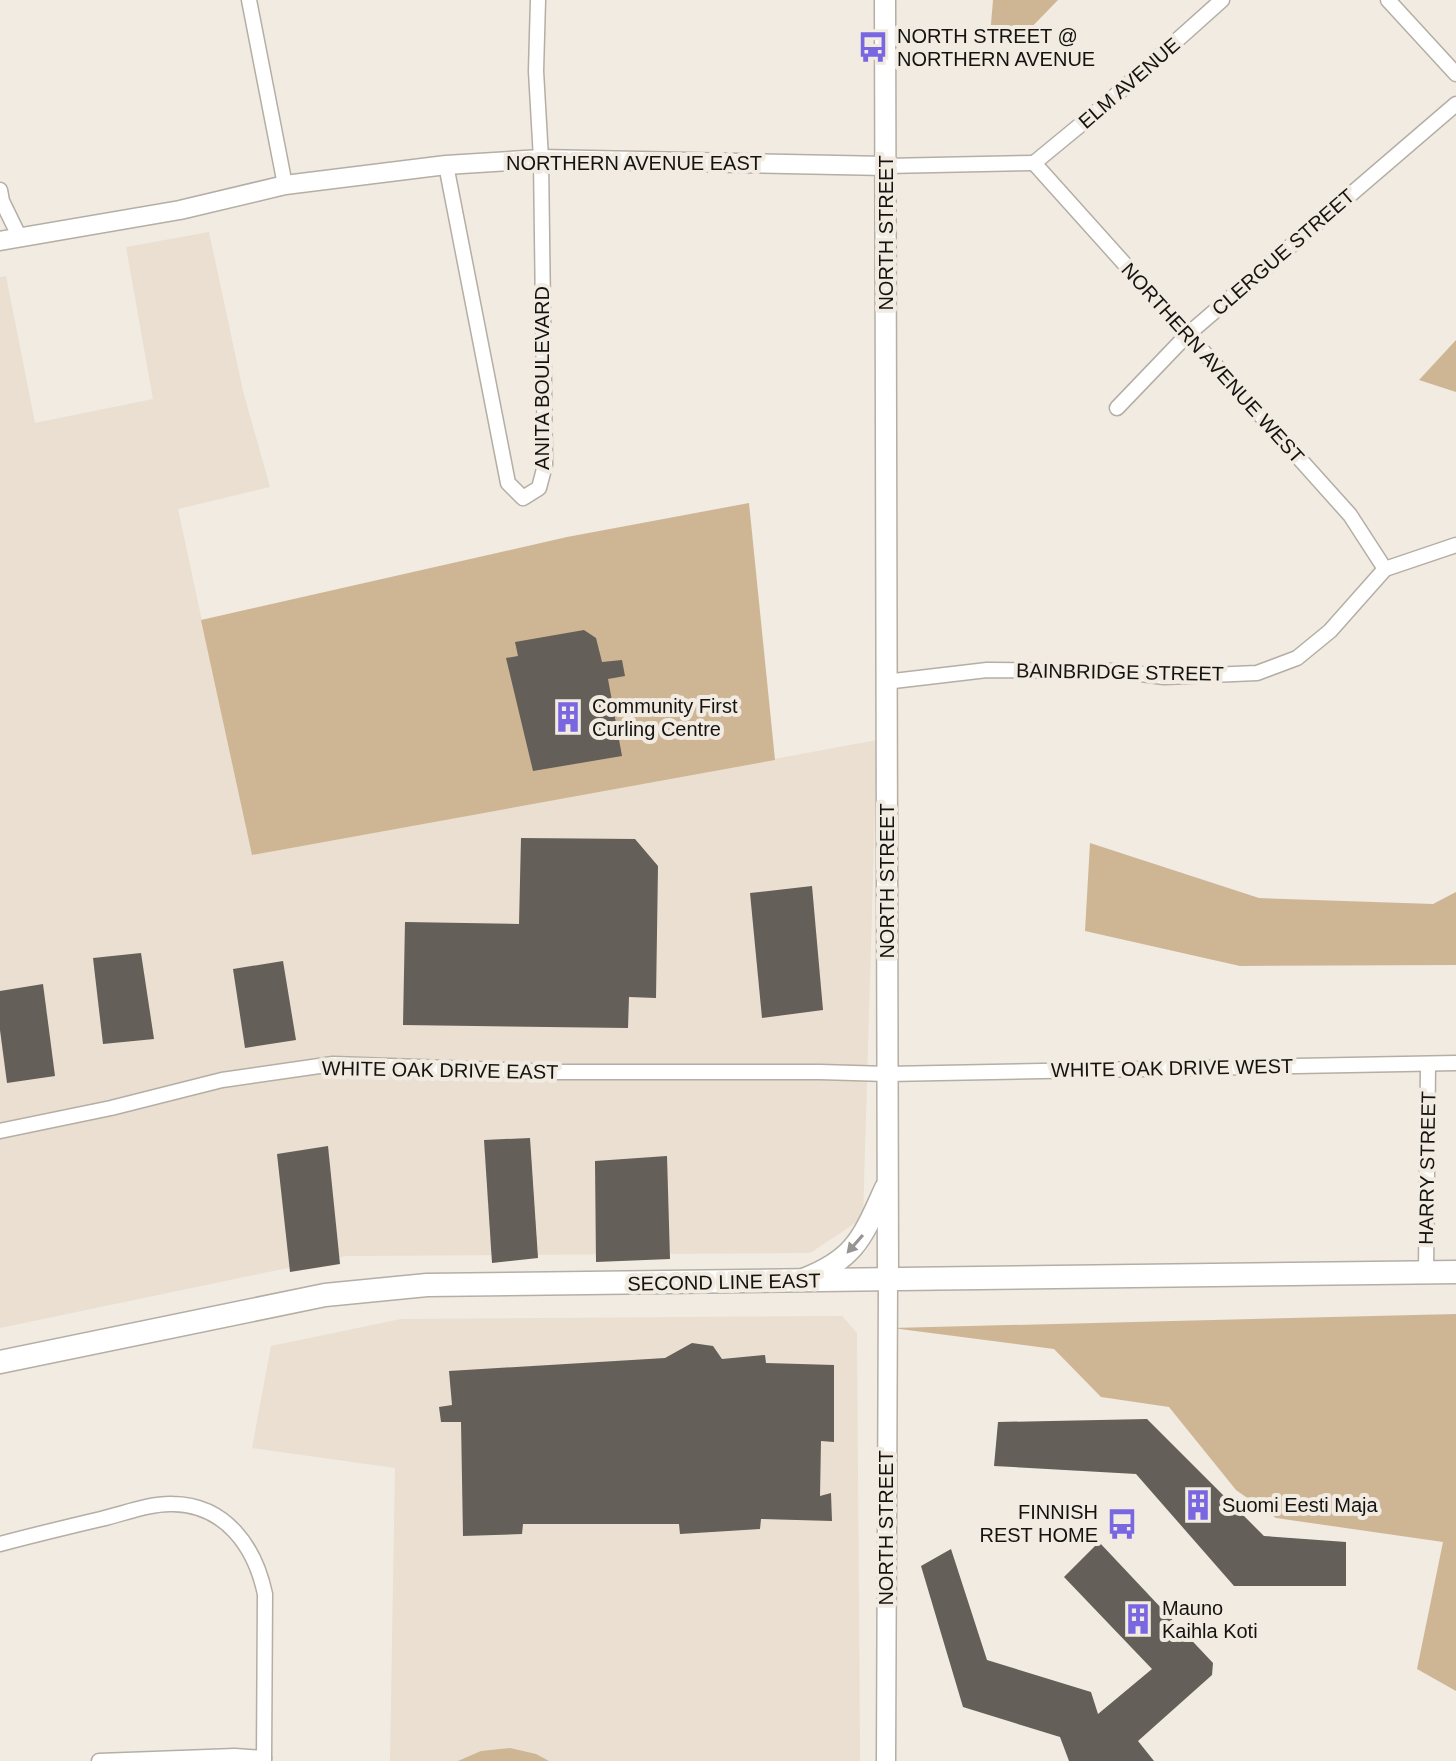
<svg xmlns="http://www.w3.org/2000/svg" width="1456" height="1761" font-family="Arial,sans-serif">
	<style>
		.built { fill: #eadfd0 }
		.green { fill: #ceb694 }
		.building { fill: #645f58 }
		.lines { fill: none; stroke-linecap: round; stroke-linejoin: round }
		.minor-casing { stroke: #b4aea5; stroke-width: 17 }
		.tertiary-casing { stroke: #b4aea5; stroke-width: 21 }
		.secondary-casing { stroke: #b4aea5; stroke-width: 23 }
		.trunk-casing { stroke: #b4aea5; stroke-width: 25 }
		.minor { stroke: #fff; stroke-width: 14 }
		.tertiary { stroke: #fff; stroke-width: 18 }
		.secondary { stroke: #fff; stroke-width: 20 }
		.trunk { stroke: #fff; stroke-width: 22 }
		.oneway { fill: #969593 }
		.labels { text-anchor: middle; stroke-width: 8; stroke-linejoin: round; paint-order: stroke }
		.poi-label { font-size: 20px; fill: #151310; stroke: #f1ebe2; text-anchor: start }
		.street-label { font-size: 20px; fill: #151310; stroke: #f1ebe2 }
	</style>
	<rect width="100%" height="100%" fill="#f1ebe2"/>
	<!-- built -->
	<g class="built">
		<path d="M209,232L243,391L270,487L178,509L252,855L877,740L863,1218L810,1253L345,1256L0,1328V277L6,276L35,423L153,399L126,247Z"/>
		<path d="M842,1316L857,1333L860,1761H390L395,1468L252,1448L271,1346L401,1319Z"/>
	</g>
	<!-- green -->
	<g class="green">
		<path d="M993,0H1058L1025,34L990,36Z"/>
		<path d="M1456,340V392L1419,380Z"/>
		<path d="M749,503L775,760L252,855L201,620L567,537Z"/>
		<path d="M1090,843L1259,898L1433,904L1456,892V965L1240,966L1085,931Z"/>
		<path d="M1456,1314V1691L1417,1669L1443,1542L1276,1518L1236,1490L1169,1407L1101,1397L1054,1349L892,1328Z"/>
		<path d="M510,1748L536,1754L549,1761H458L481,1751Z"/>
	</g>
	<!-- building -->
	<g class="building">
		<path d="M584,630L596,638L602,662L622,660L625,676L608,679L622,756L533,771L506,658L518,656L515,642Z"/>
		<path d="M521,838L635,839L658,866L656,998L629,997L628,1028L403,1025L405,922L519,924Z"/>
		<path d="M812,886L823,1010L762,1018L750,893Z"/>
		<path d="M141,953L154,1039L103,1044L93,958Z"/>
		<path d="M283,961L296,1040L245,1048L233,969Z"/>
		<path d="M43,984L55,1076L7,1083L0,1030V991Z"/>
		<path d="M530,1138L538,1258L492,1263L484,1140Z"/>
		<path d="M328,1146L340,1264L290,1272L277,1154Z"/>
		<path d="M667,1156L670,1259L596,1262L595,1161Z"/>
		<path d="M692,1343L713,1346L722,1359L765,1355L766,1363L834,1365V1442L821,1441L820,1496L831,1493L832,1521L761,1519L760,1529L680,1534L679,1524H523L522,1534L463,1536L461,1422H441L439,1407L452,1405L449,1371L665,1358Z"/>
		<path d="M1147,1419L1264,1536L1346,1542V1586H1234L1136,1474L994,1466L998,1422Z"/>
		<path d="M1099,1542L1213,1663L1212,1675L1138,1741L1154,1761H1069L1060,1737L963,1707L921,1566L951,1549L987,1660L1091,1692L1098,1714L1152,1669L1064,1577Z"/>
	</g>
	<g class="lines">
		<defs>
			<g id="minor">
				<path d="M249,0L285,185"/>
				<path d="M1388,0L1456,74"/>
				<path d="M1034,163L1350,515L1385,569"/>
				<path d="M1034,163L1107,103L1222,0"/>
				<path d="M446,165L508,483L523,498L539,488L545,465L541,159L536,71L538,0"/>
				<path d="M886,166L1034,163"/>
				<path d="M0,190L2,201L20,238"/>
				<path d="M1117,408L1187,335L1456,104"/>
				<path d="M885,682L987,670L1119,671L1164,677L1257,673L1297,658L1330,631L1385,569L1456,545"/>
				<path d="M0,1131L111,1108L222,1080L333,1064L558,1072H820L887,1074L1456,1063"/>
				<path d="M1426,1273L1428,1064"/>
				<path d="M0,1544C34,1535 67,1527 101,1519C123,1514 150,1503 173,1504C226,1505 255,1547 265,1594L264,1761"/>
				<path d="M99,1761L235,1756L264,1758"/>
			</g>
			<g id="tertiary">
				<path d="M0,241L180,210L285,185L446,165L541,159L886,166"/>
				<path d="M886,1761L888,1281"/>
			</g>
			<g id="secondary">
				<path d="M885,0L888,1281"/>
				<path d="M803,1279C856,1259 863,1236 885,1188"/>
			</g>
			<path id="trunk" d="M0,1362L325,1295L427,1285L1456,1272"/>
		</defs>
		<!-- minor casing -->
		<use href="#minor" class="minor-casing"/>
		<!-- tertiary casing -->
		<use href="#tertiary" class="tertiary-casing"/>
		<!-- secondary casing -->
		<use href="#secondary" class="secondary-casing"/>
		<!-- trunk casing -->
		<use href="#trunk" class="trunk-casing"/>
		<!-- minor -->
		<use href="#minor" class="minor"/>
		<!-- tertiary -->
		<use href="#tertiary" class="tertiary"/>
		<!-- secondary -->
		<use href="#secondary" class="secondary"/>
		<!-- trunk -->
		<use href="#trunk" class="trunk"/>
	</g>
	<!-- one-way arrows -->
	<defs><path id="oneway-solid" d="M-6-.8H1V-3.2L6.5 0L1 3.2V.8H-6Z" transform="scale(2)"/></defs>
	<use class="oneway" href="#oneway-solid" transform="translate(855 1244) rotate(131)"/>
	<!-- icons -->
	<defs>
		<symbol id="bus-bare" viewBox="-9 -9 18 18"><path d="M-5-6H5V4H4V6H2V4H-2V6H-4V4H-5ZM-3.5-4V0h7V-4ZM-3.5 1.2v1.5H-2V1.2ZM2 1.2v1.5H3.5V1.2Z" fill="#7967e2" stroke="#f1ebe2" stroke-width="2.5" paint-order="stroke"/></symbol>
		<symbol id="building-bare" viewBox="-9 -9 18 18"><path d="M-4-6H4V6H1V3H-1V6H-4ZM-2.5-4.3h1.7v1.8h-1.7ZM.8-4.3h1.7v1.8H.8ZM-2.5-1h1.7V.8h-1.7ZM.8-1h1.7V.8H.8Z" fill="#7967e2" stroke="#f1ebe2" stroke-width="2.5" paint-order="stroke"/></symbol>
	</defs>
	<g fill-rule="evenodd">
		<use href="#bus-bare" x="851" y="25" width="44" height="44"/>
		<use href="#building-bare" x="546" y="695" width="44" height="44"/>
		<use href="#building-bare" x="1176" y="1483" width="44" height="44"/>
		<use href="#bus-bare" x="1100" y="1502" width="44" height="44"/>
		<use href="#building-bare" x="1116" y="1597" width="44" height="44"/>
	</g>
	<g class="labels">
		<!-- poi labels -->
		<g class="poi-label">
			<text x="897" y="43">NORTH STREET @<tspan x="897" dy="23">NORTHERN AVENUE</tspan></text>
			<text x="592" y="713">Community First<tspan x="592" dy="23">Curling Centre</tspan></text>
			<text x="1222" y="1512">Suomi Eesti Maja</text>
			<text x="1098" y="1519" text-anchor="end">FINNISH<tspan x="1098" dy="23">REST HOME</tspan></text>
			<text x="1162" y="1615">Mauno<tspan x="1162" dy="23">Kaihla Koti</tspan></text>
		</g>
		<!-- street labels -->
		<g class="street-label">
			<text transform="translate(1129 83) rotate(-41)" y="7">ELM AVENUE</text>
			<text x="634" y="170">NORTHERN AVENUE EAST</text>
			<text transform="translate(886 233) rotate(-90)" y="7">NORTH STREET</text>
			<text transform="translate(1283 252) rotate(-41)" y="7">CLERGUE STREET</text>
			<text transform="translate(1213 363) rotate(48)" y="7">NORTHERN AVENUE WEST</text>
			<text transform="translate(542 378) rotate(-90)" y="7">ANITA BOULEVARD</text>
			<text transform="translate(1120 672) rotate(1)" y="7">BAINBRIDGE STREET</text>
			<text transform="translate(887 881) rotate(-90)" y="7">NORTH STREET</text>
			<text transform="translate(1172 1068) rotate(-1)" y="7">WHITE OAK DRIVE WEST</text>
			<text transform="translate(440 1070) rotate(1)" y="7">WHITE OAK DRIVE EAST</text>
			<text transform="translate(1427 1168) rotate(-89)" y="7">HARRY STREET</text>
			<text transform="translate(724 1282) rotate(-1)" y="7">SECOND LINE EAST</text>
			<text transform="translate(886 1528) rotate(-90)" y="7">NORTH STREET</text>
		</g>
	</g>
</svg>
